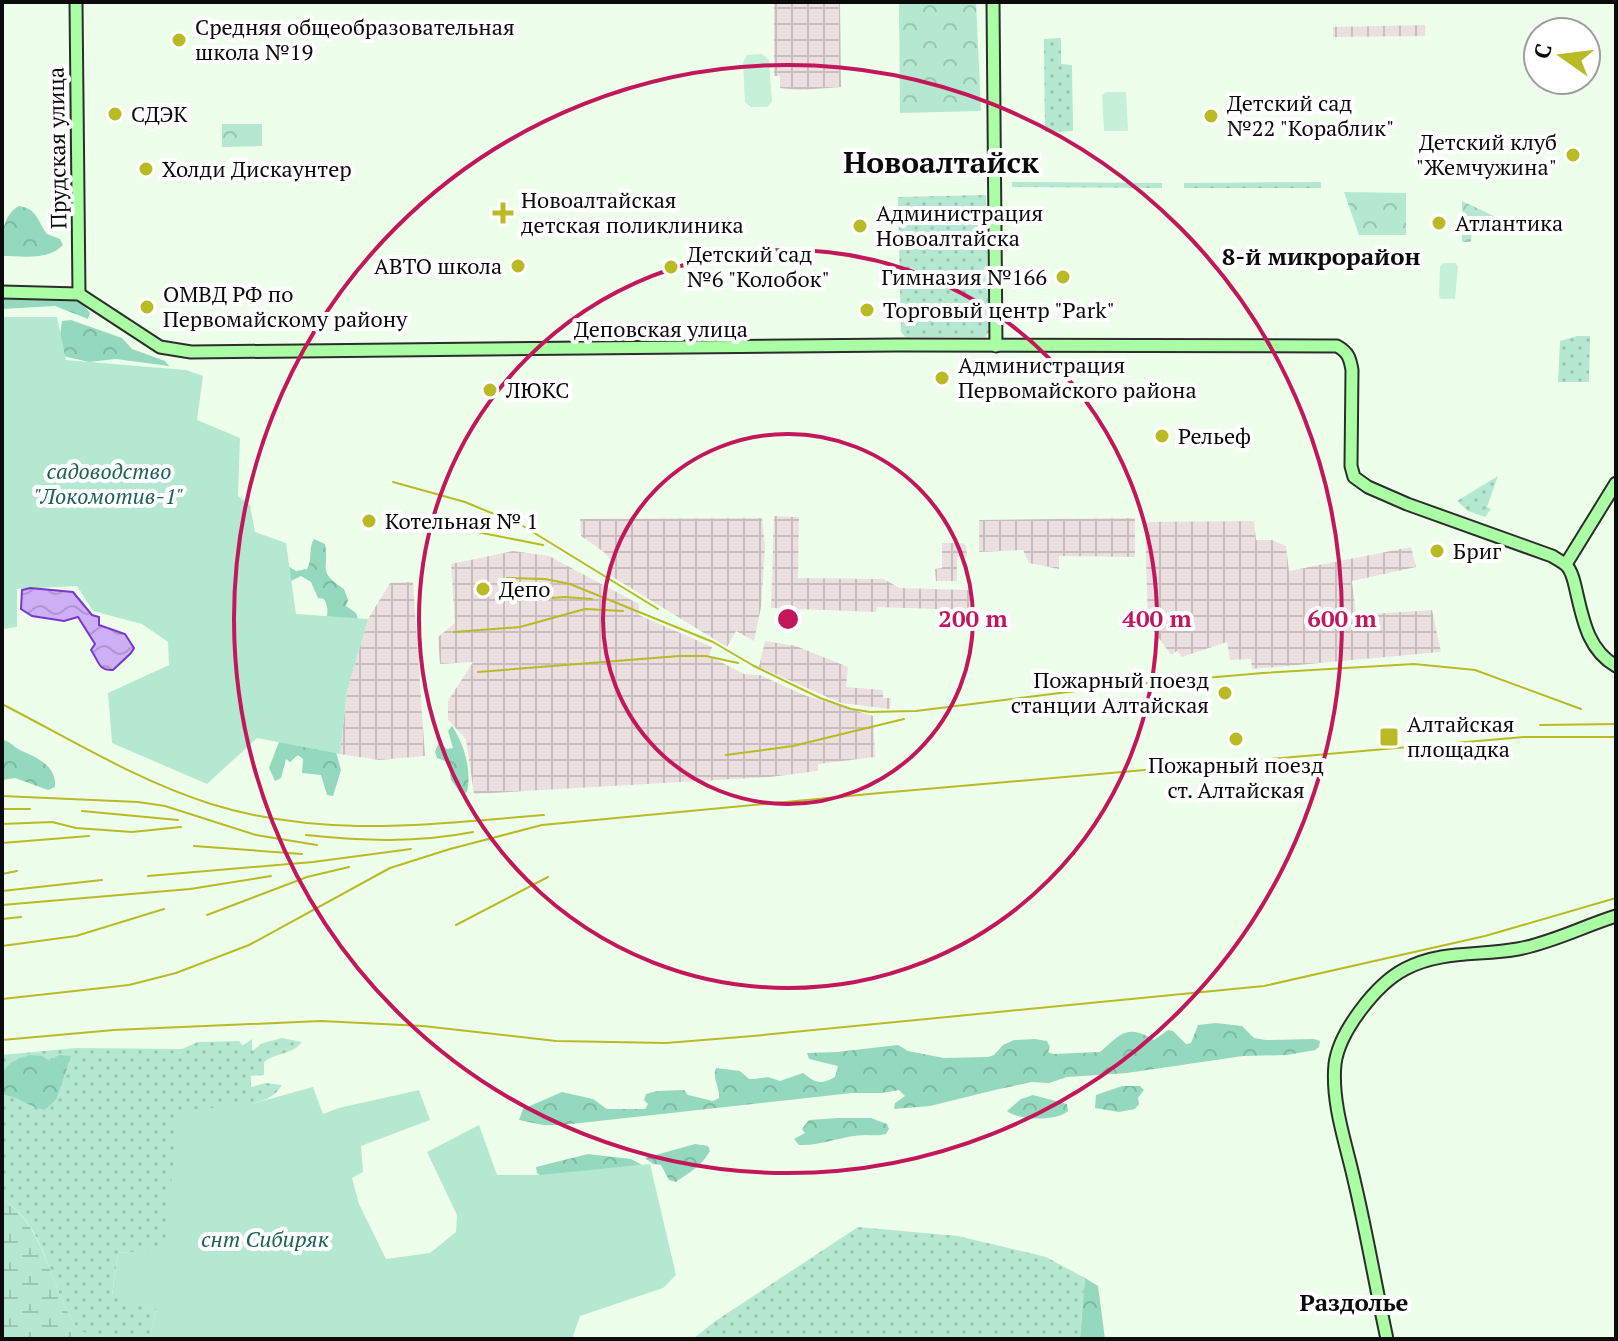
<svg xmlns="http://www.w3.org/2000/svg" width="1618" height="1341" font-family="'PT Serif',serif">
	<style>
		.industrial { fill: url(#industrial-grid) }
		.grass { fill: url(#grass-dots) }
		.forest { fill: url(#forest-crowns) }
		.wetland { fill: url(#wetland-marsh) }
		.park { fill: url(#park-crowns) }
		.garden { fill: #b5e8d0 }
		.pitch { fill: #c6f0d7 }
		.water { fill: url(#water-waves); stroke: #7b36cd; stroke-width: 2 }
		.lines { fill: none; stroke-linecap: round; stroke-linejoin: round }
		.secondary-casing { stroke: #2d2d2d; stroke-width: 15 }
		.secondary { stroke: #aaffa5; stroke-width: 11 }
		.rail { stroke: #b9ba24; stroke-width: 2 }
		.ring { fill: none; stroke: #c2185b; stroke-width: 4 }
		.poi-dot { fill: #b9ba24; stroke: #fff; stroke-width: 3 }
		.labels { text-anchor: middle; stroke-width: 8; stroke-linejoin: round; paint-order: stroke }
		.poi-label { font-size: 22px; fill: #0b0b0b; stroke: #fff; text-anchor: start }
		.street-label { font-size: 22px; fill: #0b0b0b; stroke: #fff }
		.park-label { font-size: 22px; font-style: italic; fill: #1d6258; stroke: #fff }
		.neighbourhood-label { font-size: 24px; font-weight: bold; fill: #0b0b0b; stroke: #fff }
		.district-label { font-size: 30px; font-weight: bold; fill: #0b0b0b; stroke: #fff }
		.centre { fill: #c2185b; stroke: #fff; stroke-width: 4 }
		.ring-label { font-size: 24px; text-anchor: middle; font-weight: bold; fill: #c2185b; stroke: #fff; stroke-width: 8; stroke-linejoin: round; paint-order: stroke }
	</style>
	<defs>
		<pattern id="industrial-grid" width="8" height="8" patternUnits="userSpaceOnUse" patternTransform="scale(2)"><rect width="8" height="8" fill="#ebdfe0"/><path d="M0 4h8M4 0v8" fill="none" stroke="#c8bebf"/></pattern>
		<pattern id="grass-dots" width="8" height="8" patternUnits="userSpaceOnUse" patternTransform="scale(2)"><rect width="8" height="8" fill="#b5e8d0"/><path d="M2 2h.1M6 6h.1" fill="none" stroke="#9ac6b1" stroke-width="1.8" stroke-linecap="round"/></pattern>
		<pattern id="forest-crowns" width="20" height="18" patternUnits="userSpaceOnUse" patternTransform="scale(2)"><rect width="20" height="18" fill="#94d9be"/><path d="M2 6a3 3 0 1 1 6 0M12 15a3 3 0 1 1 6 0" fill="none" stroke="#7eb9a2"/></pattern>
		<pattern id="wetland-marsh" width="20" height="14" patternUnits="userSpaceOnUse" patternTransform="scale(2)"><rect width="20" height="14" fill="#b5e8d0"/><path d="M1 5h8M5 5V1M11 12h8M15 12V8" fill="none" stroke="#9ac6b1"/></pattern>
		<pattern id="park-crowns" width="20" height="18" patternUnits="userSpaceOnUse" patternTransform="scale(2)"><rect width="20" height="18" fill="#b5e8d0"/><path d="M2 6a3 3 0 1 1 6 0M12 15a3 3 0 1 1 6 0" fill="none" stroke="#9ac6b1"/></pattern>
		<pattern id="water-waves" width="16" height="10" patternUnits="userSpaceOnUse" patternTransform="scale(2)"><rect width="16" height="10" fill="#cdaff6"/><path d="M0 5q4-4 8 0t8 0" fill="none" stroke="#af95d2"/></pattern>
	</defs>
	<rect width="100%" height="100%" fill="#edffea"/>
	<!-- industrial -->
	<g class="industrial">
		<path d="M774,2H840L841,87L800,90L780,88V76H774Z"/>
		<path d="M1425,25V36L1333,37V27Z"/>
		<path d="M774,516L799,517L798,578L883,579L900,588L971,590V620L963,621V610L877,607L876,612L771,608Z"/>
		<path d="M762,518L765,548L761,607L754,641L736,631L727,647L611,576V560L604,552L581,536L580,519Z"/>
		<path d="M1135,518V557L1059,556V569L1029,563L1023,550L979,552V520Z"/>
		<path d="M1254,521L1256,540H1272L1286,546L1289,571L1411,547L1416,567L1352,581L1356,615L1432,610L1441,652L1252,669L1251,659L1230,660L1227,642L1182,657L1177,651L1171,655L1148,623L1145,522Z"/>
		<path d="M942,543H963L966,546L967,557H957V581H936L935,569L942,568Z"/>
		<path d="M513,551L549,556L639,604V615L712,647L709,656L744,674L760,675L804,695L873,716L875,757L818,764V771L770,777L474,794L466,739L448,720V701L473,662L440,664L438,637L455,623L451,564Z"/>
		<path d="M413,582L425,756L379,760L340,754L347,691L368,619L390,583Z"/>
		<path d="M765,641L796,646L848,667L846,687L883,690V698H891L890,709L841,703L759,667Z"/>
	</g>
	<!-- grass -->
	<g class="grass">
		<path d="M1061,38V64L1072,65L1073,131L1045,132L1044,39Z"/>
		<path d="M1012,182L1162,183V188L1012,187Z"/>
		<path d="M1321,182V188H1184V183Z"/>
		<path d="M986,195L989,332L985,337H905L901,332L898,197Z"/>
		<path d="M1577,336H1590L1589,382H1558L1560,341Z"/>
		<path d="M1498,476L1487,507L1491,509L1485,517L1468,511L1457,501Z"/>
		<path d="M282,1038L302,1042C292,1055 277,1052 264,1062V1075L251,1076V1087L266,1083L282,1085C275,1097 264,1101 251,1104L164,1250L118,1253L112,1295L157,1309L149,1339H105L78,1331C72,1319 65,1308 60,1296C46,1261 37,1220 2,1199V1055L76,1048L182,1049L198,1042L239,1041L243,1046L252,1039V1051L263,1043Z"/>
		<path d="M858,1227L958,1236L1046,1257L1085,1278L1080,1339H693L714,1322Z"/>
	</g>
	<!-- forest -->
	<g class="forest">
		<path d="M19,206C38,209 37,221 47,234L60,239L63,245C47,261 23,256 2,256C2,238 1,216 19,206Z"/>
		<path d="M63,297C77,302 80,299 90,313L88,319L55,306L2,309V298Z"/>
		<path d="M71,320L122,338L132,349L165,361L169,366L116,359L89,362L63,356L59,343L62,321Z"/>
		<path d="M314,539L325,544C330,571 316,570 344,589L348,600L346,606L356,613L358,619L324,629C327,617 330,609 324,599L318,598L311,582L301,576L281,586L286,565L296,571L307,569C313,559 308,548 314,539Z"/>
		<path d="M452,726C464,744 472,770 467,792L462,795L451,780L448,762L437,758L435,752L439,742L447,749L453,748L448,731Z"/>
		<path d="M281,737L336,752L341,770L333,796L327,795L321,775L302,773L303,759L298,755L290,762L286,759L281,778L275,781L269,768Z"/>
		<path d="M2,740C11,741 12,746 20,750C35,757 57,765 55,787L48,790L15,778L2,780Z"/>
		<path d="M1216,1023L1242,1026L1254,1038L1266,1040L1314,1039L1320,1041L1319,1047L1315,1050L1287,1055L1243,1056L1127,1073L1067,1077L1049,1083L1032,1082L995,1090L930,1106L894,1109L895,1103L905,1096L899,1090L883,1093H852L562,1125H543L519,1120L523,1109L562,1092L593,1099L607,1109H645L648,1104L644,1100L646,1094L657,1091L684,1090L688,1095L713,1101L719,1098C720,1087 712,1079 716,1068L740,1071L749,1079H755L768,1077L780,1081L803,1073C816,1083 820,1085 835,1077L838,1066L809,1059L807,1053L837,1052L898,1045L908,1051L944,1058L988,1057L994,1055L1003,1045L1014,1040L1035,1039L1047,1041L1050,1047L1048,1052L1053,1054L1100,1052C1120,1035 1126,1023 1154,1040L1168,1030L1173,1031L1186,1044L1191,1043L1198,1025Z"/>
		<path d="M29,1055L42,1056L50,1061L59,1055L71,1056L56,1100L44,1110C29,1106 18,1097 2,1094C2,1068 3,1064 29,1055Z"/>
		<path d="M1122,1086H1140L1144,1090L1138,1098L1139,1104L1135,1109L1119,1112L1095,1108L1096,1095Z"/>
		<path d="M1033,1095L1067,1104L1068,1111C1056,1122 1017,1120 1007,1111L1021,1099Z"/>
		<path d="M839,1118H871L887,1124L889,1129L886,1134C878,1136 873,1135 866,1135C844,1135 821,1146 799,1145L794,1139L805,1133L802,1129L809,1120Z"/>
		<path d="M695,1144L708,1146L710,1151C700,1168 691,1171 676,1182L669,1180L661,1165L653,1164L645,1158Z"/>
		<path d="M588,1154L631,1159L642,1165L542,1177L537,1173L536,1167Z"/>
		<path d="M1085,1278L1098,1286L1105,1339H1080Z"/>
	</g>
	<!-- wetland -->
	<path class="wetland" d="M2,1199C36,1220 46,1261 60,1296C65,1308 72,1319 78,1330L105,1339H2Z"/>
	<!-- park -->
	<g class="park">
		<path d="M899,2H976L981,111L900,113Z"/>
		<path d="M222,124H262V146L222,147Z"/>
		<path d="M1344,192L1406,193V235H1359Z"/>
		<path d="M1462,201L1511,224L1514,226H1472L1471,242H1462Z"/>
	</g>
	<!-- garden -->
	<g class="garden">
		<path d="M2,317H57L66,360L186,370L203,376L197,420L240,438L238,496L250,505L255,532L286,543L296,614L368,619L347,691L340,754L257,738L207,784L112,743L108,693L169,665L168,642L142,624L93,611L77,586L17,589V627L2,629Z"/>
		<path d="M313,1087L323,1114L339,1108L419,1090L430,1120L361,1146L363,1172L352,1178L359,1204L386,1259L430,1253L456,1232L457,1215L427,1152L479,1125L497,1175H540L650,1164L676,1275L663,1288L580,1316L572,1339H149L157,1309L112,1296L118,1253L164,1249L179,1111L251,1104Z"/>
	</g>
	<!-- pitch -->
	<g class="pitch">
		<path d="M762,54L769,60L772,102L767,107H751L745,102L743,62L747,55Z"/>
		<path d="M1106,92H1126L1128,131H1104L1102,95Z"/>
		<path d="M1443,263H1455L1458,266L1455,299H1441L1439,296L1440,267Z"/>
	</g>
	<!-- water -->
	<path class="water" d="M30,588L73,592L92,615L99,617V625L125,634L134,648L131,653L113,670C98,671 99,661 91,650L95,644L78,617L64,621L32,616L21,609L22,590Z"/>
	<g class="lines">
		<defs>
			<g id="secondary">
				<path d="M76,2L79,294"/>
				<path d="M993,2L996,346"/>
				<path d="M2,292L79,294L160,347L191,352L898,345L1337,346C1348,352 1350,358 1352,370L1351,466L1354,477L1368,487L1407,504L1552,556C1557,559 1563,562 1567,566C1573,573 1574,582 1576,590C1583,620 1588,650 1616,666"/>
				<path d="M1566,564L1616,483"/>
				<path d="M1387,1339C1376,1288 1367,1235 1355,1184C1347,1146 1331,1104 1335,1064C1339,1032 1376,984 1405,969C1442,950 1479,956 1518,949C1551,943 1584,926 1616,916"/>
			</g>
		</defs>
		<!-- secondary casing -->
		<use href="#secondary" class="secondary-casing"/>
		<!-- secondary -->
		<use href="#secondary" class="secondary"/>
		<!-- rail -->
		<g class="rail">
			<path d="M393,482L465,502L523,526L658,609"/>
			<path d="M426,522L543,545"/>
			<path d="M507,578L545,579L570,584L713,642L754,666L820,698L851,709L870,712L916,711L1124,685L1263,673L1414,664L1475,670L1581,709"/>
			<path d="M509,601L565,597L592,599"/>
			<path d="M454,632L520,627L585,609L623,611"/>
			<path d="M478,672L679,656H706L738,663"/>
			<path d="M2,704C70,739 138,781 211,804C323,839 431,824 544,815"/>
			<path d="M1540,725L1616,724"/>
			<path d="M726,755L793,746L904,719"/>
			<path d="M2,796L138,802L165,806L256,835L317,845"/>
			<path d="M2,809H30"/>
			<path d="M82,811L178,820"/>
			<path d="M2,824L52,822L76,828L132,832L181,827"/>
			<path d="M306,835C363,841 417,843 473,832"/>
			<path d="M2,843L89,836"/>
			<path d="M194,846L302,854"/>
			<path d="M2,874L17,871"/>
			<path d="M148,876L313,862L411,849"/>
			<path d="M2,891L102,880"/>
			<path d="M2,905L190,889L271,876"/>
			<path d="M207,915L307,877L349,867"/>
			<path d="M2,919L21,917"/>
			<path d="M456,925L548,877"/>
			<path d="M2,946L76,936L164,909"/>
			<path d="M2,999L129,985L176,973L249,945L390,868L450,849L542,825L880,793L1524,737H1616"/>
			<path d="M2,1040L114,1030L321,1021L423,1026L556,1041L666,1043L753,1036L1264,986L1485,936L1616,898"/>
		</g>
	</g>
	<!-- distance rings -->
	<g class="ring">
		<circle cx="788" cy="619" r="185"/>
		<circle cx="788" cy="619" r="369"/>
		<circle cx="788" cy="619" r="554"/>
	</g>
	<!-- markers -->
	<g class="poi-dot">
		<circle cx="179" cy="40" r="8"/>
		<circle cx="115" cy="114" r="8"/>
		<circle cx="1211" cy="116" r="8"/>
		<circle cx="1573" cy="155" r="8"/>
		<circle cx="146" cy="169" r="8"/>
		<path d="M499 201h8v8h8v8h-8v8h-8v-8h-8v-8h8z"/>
		<circle cx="1439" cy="223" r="8"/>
		<circle cx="860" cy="226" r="8"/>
		<circle cx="518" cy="266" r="8"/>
		<circle cx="671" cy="267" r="8"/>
		<circle cx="1063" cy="277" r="8"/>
		<circle cx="147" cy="307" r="8"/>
		<circle cx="867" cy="310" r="8"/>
		<circle cx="942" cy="378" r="8"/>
		<circle cx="490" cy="390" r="8"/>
		<circle cx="1162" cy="436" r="8"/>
		<circle cx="369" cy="521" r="8"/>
		<circle cx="1437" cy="551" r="8"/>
		<circle cx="483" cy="589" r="8"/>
		<circle cx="1225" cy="693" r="8"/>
		<rect x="1379" y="727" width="20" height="20" rx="4"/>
		<circle cx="1236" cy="739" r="8"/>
	</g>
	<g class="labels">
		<!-- poi labels -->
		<g class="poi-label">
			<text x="195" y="35">Средняя общеобразовательная<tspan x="195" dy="25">школа №19</tspan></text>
			<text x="1227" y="111">Детский сад<tspan x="1227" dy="25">№22 "Кораблик"</tspan></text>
			<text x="131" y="122">СДЭК</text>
			<text x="1557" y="150" text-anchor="end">Детский клуб<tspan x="1557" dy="25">"Жемчужина"</tspan></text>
			<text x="162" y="177">Холди Дискаунтер</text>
			<text x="521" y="208">Новоалтайская<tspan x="521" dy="25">детская поликлиника</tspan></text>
			<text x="876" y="221">Администрация<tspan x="876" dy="25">Новоалтайска</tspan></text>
			<text x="1455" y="231">Атлантика</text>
			<text x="687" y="262">Детский сад<tspan x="687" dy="25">№6 "Колобок"</tspan></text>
			<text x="502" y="274" text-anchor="end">АВТО школа</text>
			<text x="1047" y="285" text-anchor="end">Гимназия №166</text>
			<text x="163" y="302">ОМВД РФ по<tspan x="163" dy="25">Первомайскому району</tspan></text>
			<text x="883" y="318">Торговый центр "Park"</text>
			<text x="958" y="373">Администрация<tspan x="958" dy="25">Первомайского района</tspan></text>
			<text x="506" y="398">ЛЮКС</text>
			<text x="1178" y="444">Рельеф</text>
			<text x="385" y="529">Котельная № 1</text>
			<text x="1453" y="559">Бриг</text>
			<text x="499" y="597">Депо</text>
			<text x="1209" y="688" text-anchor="end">Пожарный поезд<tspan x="1209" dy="25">станции Алтайская</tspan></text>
			<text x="1407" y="732">Алтайская<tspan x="1407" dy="25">площадка</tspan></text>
			<text x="1236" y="773" text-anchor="middle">Пожарный поезд<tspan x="1236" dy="25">ст. Алтайская</tspan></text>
		</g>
		<!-- street labels -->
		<g class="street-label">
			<text transform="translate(57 148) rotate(-91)" y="8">Прудская улица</text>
			<text x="661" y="337">Деповская улица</text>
		</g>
		<!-- park labels -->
		<g class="park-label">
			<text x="109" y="479">садоводство<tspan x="109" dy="25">"Локомотив-1"</tspan></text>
			<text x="265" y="1247">снт Сибиряк</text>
		</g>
		<!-- neighbourhood labels -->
		<g class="neighbourhood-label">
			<text x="1321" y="265">8-й микрорайон</text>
			<text x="1354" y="1311">Раздолье</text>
		</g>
		<!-- district labels -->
		<g class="district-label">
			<text x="941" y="173">Новоалтайск</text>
		</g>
	</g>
	<circle cx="788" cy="619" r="12" class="centre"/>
	<g class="ring-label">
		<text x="973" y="627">200 m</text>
		<text x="1157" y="627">400 m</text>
		<text x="1342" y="627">600 m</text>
	</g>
	<!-- border -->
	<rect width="1618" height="1341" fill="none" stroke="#0b0b0b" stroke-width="8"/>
	<!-- north arrow -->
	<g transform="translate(1562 56) rotate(284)"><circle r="38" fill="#ffffff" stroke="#9d9d9d" stroke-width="2"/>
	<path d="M0-6L14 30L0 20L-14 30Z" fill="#b9ba24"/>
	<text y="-12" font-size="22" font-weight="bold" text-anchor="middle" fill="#0b0b0b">С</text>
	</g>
</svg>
